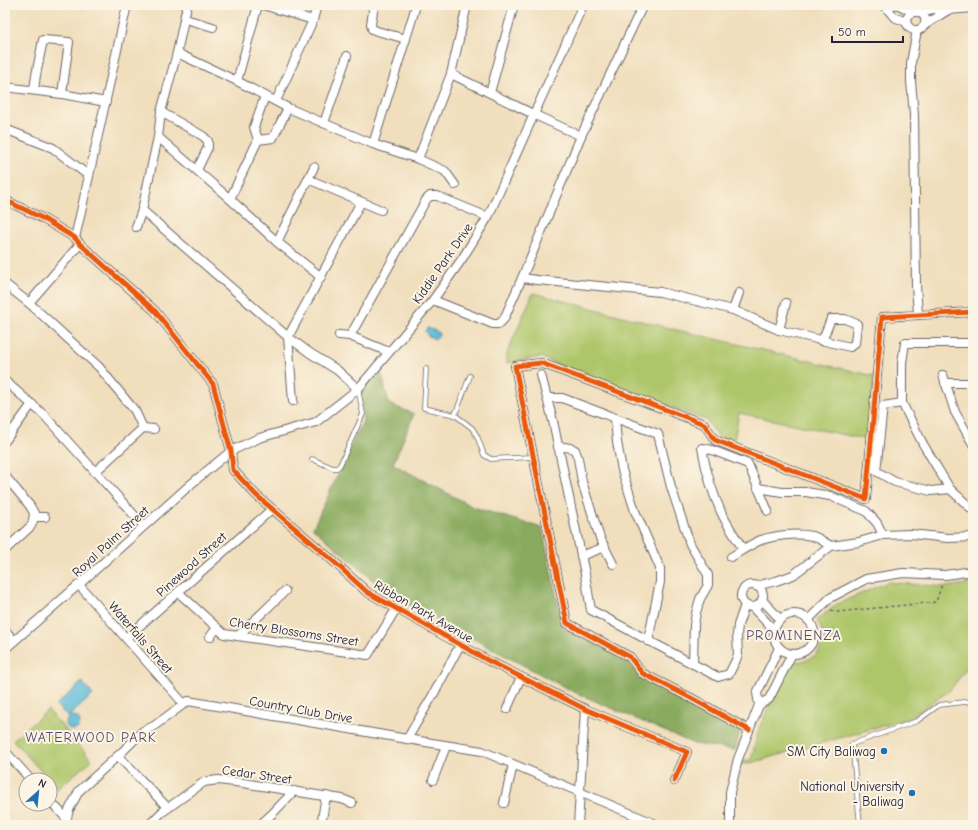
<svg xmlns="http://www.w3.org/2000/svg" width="978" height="830" font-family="'Comic Neue',sans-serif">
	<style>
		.green { fill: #aec66b; stroke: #687453 }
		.forest { fill: #8aab5f; stroke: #56664d }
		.water { fill: #5abad8; stroke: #3e6e8a }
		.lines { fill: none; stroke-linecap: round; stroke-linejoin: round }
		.lane-casing { stroke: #6a6468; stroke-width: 5.5 }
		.street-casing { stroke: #6a6468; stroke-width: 10 }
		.path { stroke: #6a6468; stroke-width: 1.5; stroke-dasharray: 3 3; stroke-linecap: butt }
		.lane { stroke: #fff; stroke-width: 4 }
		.street { stroke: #fff; stroke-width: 8 }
		.cycleway-casing { stroke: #fcf5e5; stroke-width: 8 }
		.cycleway { stroke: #e8590c; stroke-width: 5 }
		.poi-dot { fill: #1f6fb2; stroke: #fcf5e5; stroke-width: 1.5 }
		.labels { text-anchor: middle; stroke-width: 4; stroke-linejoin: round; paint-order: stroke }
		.street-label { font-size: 13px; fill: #22223b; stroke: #fcf5e5 }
		.poi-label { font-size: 13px; fill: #22223b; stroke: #fcf5e5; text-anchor: end }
		.neighbourhood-label { font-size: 14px; letter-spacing: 1px; fill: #584c72; stroke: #fcf5e5 }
	</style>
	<rect width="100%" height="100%" fill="#fcf5e5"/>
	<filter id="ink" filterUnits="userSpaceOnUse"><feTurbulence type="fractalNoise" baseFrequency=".025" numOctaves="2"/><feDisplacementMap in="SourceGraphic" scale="8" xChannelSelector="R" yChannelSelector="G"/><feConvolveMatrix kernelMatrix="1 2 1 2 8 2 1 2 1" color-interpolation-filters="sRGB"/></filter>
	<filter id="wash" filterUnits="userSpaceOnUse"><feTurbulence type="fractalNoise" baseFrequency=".012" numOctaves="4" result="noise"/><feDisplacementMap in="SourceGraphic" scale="16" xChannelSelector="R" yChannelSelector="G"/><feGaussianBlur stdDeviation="0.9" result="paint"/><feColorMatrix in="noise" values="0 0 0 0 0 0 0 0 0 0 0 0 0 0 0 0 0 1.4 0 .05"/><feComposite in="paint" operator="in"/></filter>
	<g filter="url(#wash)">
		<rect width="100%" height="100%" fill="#f0debc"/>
		<!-- green -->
		<g class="green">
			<path d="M533,293L673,329L874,376L869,440L739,413L734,442L719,437L706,420L567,369L541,357L507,363V353Z"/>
			<path d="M888,582L945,587L973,583V661L949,691L907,719L747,764H741L743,760H751L759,728L792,661C816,665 832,642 817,621L818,619L837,604Z"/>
			<path d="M48,710L92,760L57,789L50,781V780H49L13,740Z"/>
		</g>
		<!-- forest -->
		<path class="forest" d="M381,372L389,404L414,414L393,464L473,507L542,528L563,628L627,660L642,680L740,731L735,750L694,744L572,691L390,595L313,528L363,421C363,413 359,392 364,386C367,381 376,376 381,372Z"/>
		<!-- water -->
		<g class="water">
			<path d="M428,328L438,332L439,335L438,337L435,339L428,336L425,331L426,329Z"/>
			<path d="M82,682L93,695L68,717L56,705Z"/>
			<circle cx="73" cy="723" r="7"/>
		</g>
	</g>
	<g filter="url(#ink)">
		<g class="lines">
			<defs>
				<g id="lane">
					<path d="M426,369L424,408L455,415L472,428L477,436L484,455L491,459L533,457"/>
					<path d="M455,415L470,376"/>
					<path d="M312,459L333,468H337L340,465L363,414L358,389"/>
					<path d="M860,825L852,744L917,721L939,705L973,701"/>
				</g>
				<g id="street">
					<path d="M263,5L313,20"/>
					<path d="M374,5L371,24L372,29L377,31L406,39"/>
					<path d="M883,5C888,6 894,4 899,5C904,7 908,11 913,12C917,12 919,11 922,14C932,22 918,37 909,27C904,22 907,15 913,12"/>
					<path d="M884,5L894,17L906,22"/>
					<path d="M919,12L933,9L948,10L973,8"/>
					<path d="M5,13L6,5"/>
					<path d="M185,19L213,27"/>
					<path d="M925,25L948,10"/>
					<path d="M917,30L911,63V81L914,115L916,285L918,314"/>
					<path d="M177,53L237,81L288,108L373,144L418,159L445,171L455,185"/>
					<path d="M451,74L535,115L581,136"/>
					<path d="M237,81L258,5"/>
					<path d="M5,87L62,94L106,102"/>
					<path d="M34,90L36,75L43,40L69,42L62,94"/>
					<path d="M490,93L514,5"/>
					<path d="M276,101L313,20L317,5"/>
					<path d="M161,112L203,136L208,141V147L197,170"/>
					<path d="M324,123L347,56"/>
					<path d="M5,129L53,148L89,176"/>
					<path d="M158,137L230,199L277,242L321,277"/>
					<path d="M258,140L273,138L288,108"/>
					<path d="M373,144L412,19L416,5"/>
					<path d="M418,159L451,74L467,5"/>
					<path d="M308,179L381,210"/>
					<path d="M230,199L258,140L254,127L265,96"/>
					<path d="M5,200L42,218L75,238L80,244L155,311L213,384L231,451L233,470L256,495L332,560L367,592L489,661L585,709L687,752L674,781"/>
					<path d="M142,210L288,337L293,401"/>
					<path d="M136,227L142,210L158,137L161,112L177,53L187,5"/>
					<path d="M75,238L89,176L127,5"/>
					<path d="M277,242L314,167"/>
					<path d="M522,278L537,280L660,292L733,310L779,330L850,347L855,343L857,324L845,319H831L822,341"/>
					<path d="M5,284L29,303L99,367L135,411L143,428L95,472"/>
					<path d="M433,300L493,324H499L504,319L522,278L581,136L643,5"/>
					<path d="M29,303L80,244"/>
					<path d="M733,310L739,293"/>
					<path d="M779,330L786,303"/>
					<path d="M339,335L350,336L389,352"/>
					<path d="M350,336L426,200L430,196H437L488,217"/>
					<path d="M973,343H905L902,363V403L923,444L950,489L973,510"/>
					<path d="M541,375L553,421L585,574L591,610L655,644L718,677L729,674L736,660L738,654L737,635L738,625L745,605"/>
					<path d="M943,375L955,412L973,444"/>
					<path d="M5,381L44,415L144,526"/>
					<path d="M945,383H973"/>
					<path d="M358,389L337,370L310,353L288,337L361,202"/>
					<path d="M547,398H562L658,434L671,487L690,544L708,575V585L700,599L696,613L694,625L693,664"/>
					<path d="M902,403L883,406L876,471L895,482L931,491L950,489"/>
					<path d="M615,418L617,442L622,470L635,511L660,568V582L648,641"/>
					<path d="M143,428L154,429"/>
					<path d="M5,441L32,404"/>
					<path d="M558,447C564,447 569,446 575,450L578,458L582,482L600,538L613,564"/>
					<path d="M5,476L30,506L34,513L33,521L31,526L5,550"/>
					<path d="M758,488L782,492H806L830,496L866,511L877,523L883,535"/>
					<path d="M34,517H45"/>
					<path d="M743,549C736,538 728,526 722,514C712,493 706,471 702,448L712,450L748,464L768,511"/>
					<path d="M581,556L605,547"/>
					<path d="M731,557C741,551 751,544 761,540C776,535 796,533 812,536C818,537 825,543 831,546"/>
					<path d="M79,585L184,704"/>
					<circle cx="752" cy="596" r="11"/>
					<path d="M756,586L776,581L793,575L831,546L859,542L883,535L911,534L948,538L973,537"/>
					<path d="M178,592L224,634L368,655L396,609"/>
					<path d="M762,600L780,619"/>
					<path d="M752,607L774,630"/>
					<circle cx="794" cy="634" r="20"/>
					<path d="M809,619L830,598L866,579L903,573L945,575L973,571"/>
					<path d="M5,630L14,641"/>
					<path d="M238,636L285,591"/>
					<path d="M210,637L217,628"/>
					<path d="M126,638L272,509"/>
					<path d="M5,649L84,580L191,484L231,451L259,438L316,422L358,389L433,300L462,259L488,217L583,5"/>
					<path d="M759,705L769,699L792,654"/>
					<path d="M507,709L521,677"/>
					<path d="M749,730L691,698L642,673L630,657L567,623L515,366L541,363L704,424L715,440L866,499L882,317L973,312"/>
					<path d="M407,739L433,695L460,645"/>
					<path d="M5,751L31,780"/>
					<path d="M118,756L168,808"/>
					<path d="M433,780L446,746"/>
					<path d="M50,801L67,819"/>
					<path d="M504,803L513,765"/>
					<path d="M65,825L69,810L79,791L122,752L143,731L154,726L188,701L407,739L482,751L658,825"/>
					<path d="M149,825L161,813L204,782L218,780L243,783L342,799L352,803"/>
					<path d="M260,825L272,814L294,791"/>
					<path d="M321,825L326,796"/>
					<path d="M578,825L585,709"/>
					<path d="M730,825V792L738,759L759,705L757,693L779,648"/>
				</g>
			</defs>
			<!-- lane casing -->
			<use href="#lane" class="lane-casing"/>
			<!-- street casing -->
			<use href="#street" class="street-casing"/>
			<!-- path -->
			<path class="path" d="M831,610L837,612L936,602L942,584"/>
			<!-- lane -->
			<use href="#lane" class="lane"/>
			<!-- street -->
			<use href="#street" class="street"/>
			<defs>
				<g id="cycleway">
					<path d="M5,200L42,218L75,238L80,244L155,311L213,384L231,451L233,470L256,495L332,560L367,592L489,661L585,709L687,752L674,781"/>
					<path d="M749,730L691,698L642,673L630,657L567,623L515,366L541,363L704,424L715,440L866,499L882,317L973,312"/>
				</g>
			</defs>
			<!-- cycleway casing -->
			<use href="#cycleway" class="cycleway-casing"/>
			<!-- cycleway -->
			<use href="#cycleway" class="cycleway"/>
		</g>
	</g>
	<!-- markers -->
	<g class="poi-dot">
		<circle cx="884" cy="751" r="4"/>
		<circle cx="912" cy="793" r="4"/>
	</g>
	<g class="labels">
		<!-- street labels -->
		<g class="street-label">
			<text transform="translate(442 263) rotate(-55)" y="5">Kiddie Park Drive</text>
			<text transform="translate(110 541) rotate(-42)" y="5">Royal Palm Street</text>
			<text transform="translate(191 564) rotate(-42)" y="5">Pinewood Street</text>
			<text transform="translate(424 611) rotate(30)" y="5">Ribbon Park Avenue</text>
			<text transform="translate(294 631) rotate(9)" y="5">Cherry Blossoms Street</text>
			<text transform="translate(141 637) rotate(49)" y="5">Waterfalls Street</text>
			<text transform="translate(301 709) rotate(10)" y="5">Country Club Drive</text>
			<text transform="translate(257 774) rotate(8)" y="5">Cedar Street</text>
		</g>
		<!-- poi labels -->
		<g class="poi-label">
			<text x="876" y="756">SM City Baliwag</text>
			<text x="904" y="791">National University<tspan x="904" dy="15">- Baliwag</tspan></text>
		</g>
		<!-- neighbourhood labels -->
		<g class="neighbourhood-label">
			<text x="794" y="640">PROMINENZA</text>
			<text x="91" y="742">WATERWOOD PARK</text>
		</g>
	</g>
	<!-- margin -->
	<rect width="978" height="830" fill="none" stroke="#fcf5e5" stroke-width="20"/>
	<!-- north arrow -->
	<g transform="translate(38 792) rotate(27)"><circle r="19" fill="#fcf5e5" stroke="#a5a1a1"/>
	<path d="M0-3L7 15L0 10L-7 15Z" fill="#1f6fb2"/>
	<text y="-6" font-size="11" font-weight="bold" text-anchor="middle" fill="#22223b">N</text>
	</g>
	<!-- scale -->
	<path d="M832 36v6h71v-6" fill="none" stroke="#22223b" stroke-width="2"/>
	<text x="838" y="36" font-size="12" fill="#22223b" stroke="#fcf5e5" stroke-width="3" paint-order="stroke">50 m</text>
</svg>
